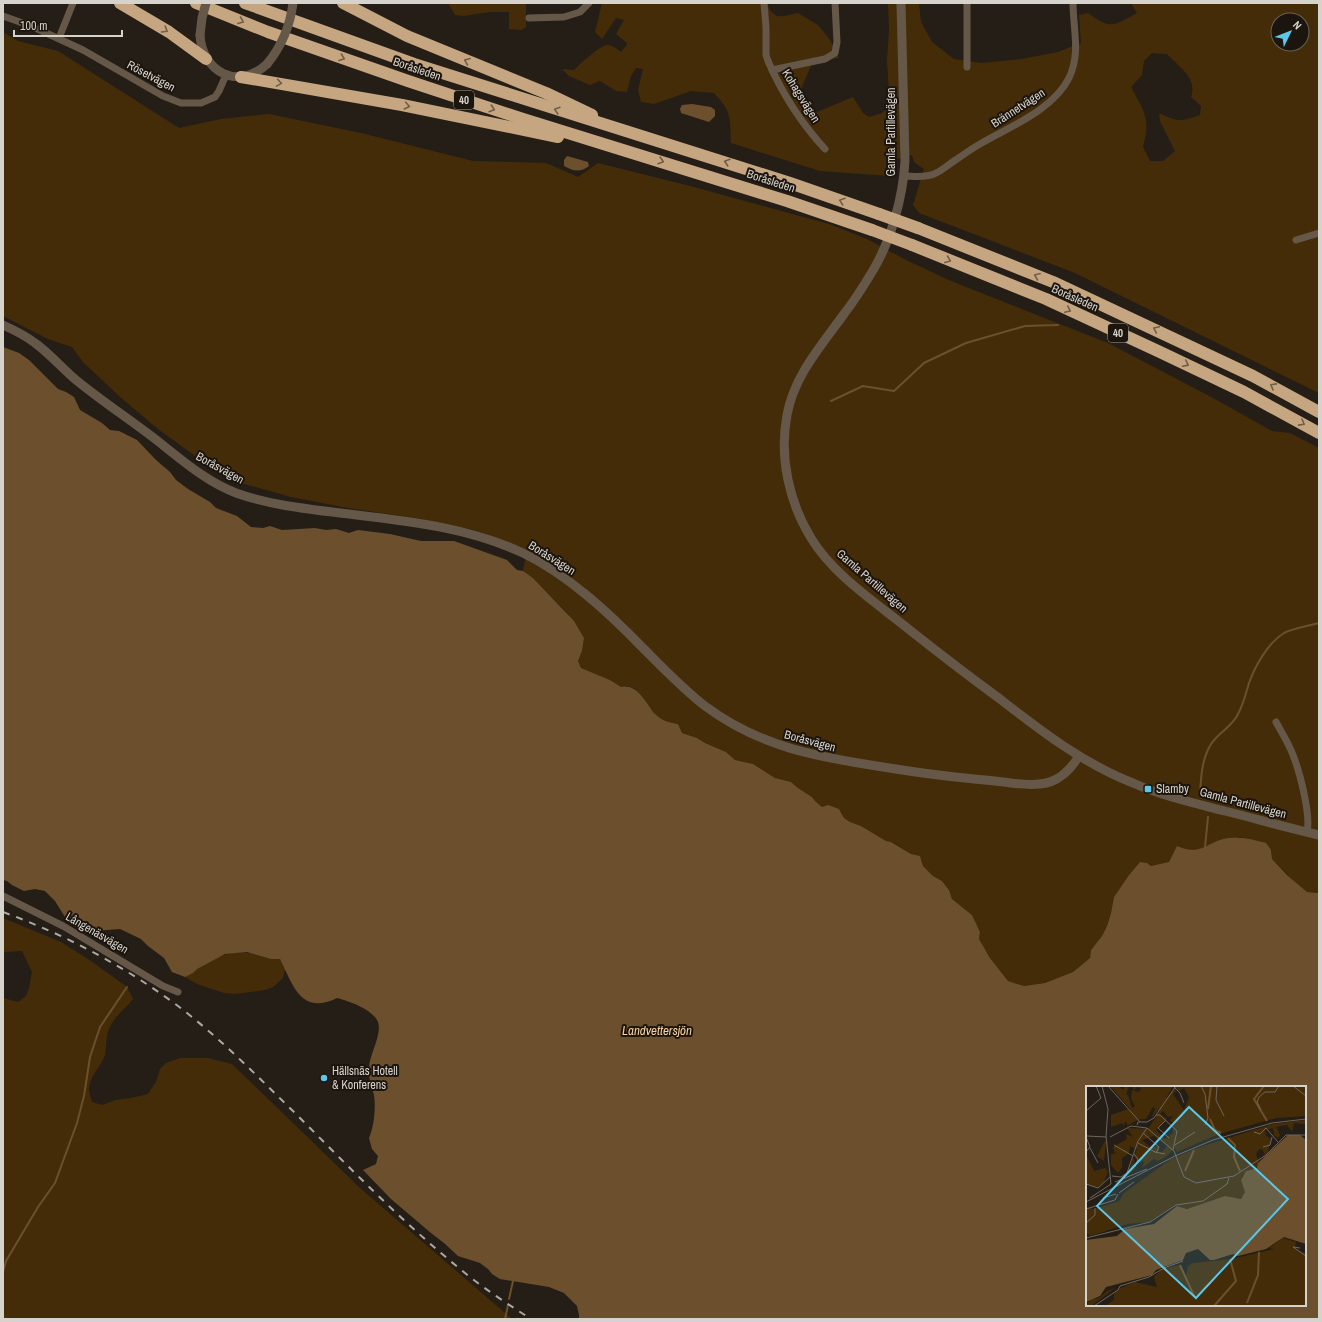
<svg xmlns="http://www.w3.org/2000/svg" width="1322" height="1322" font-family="'Archivo Narrow',sans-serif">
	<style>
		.green { fill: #452c08; fill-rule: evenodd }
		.water { fill: #6c502d; fill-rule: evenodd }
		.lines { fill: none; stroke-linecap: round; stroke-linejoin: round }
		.stream { stroke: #6c502d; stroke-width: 2 }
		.minor { stroke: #655849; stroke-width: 7 }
		.tertiary { stroke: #655849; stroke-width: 9 }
		.motorway { stroke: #c6a681; stroke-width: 12 }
		.rail { stroke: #ada9a2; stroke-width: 2; stroke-dasharray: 7 7; stroke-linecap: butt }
		.tertiary-bridge { stroke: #655849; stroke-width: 9 }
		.motorway-bridge { stroke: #c6a681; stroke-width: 12 }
		.oneway { stroke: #715e47 }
		.poi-dot { fill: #5cc7e8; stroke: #1c150d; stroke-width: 1.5 }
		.labels { text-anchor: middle; stroke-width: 4; stroke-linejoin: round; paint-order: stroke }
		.shield { fill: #1c150d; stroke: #9e9993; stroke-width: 1 }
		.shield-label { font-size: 11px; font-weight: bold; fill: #d6d2cc }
		.street-label { font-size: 12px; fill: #d6d2cc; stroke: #1c150d }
		.poi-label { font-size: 12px; fill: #d6d2cc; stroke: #1c150d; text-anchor: start }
		.water-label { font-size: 13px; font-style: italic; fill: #f8d1a3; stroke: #1c150d }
		.inset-river { fill: none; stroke: #6c502d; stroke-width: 2 }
		.inset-road { fill: none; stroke: #6c665f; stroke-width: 1 }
		.view { fill: #5cc7e8; fill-opacity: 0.15; stroke: #5cc7e8; stroke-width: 2 }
		.inset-edge { fill: none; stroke: #d6d2cc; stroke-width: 2 }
	</style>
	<rect width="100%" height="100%" fill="#251e16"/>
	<!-- green -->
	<g class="green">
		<path d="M448,3H526V27L521,30L509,29V12H489L464,16L455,15Z"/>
		<path d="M602,3H767C774,22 783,16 798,13L818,25L830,40L839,58L813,61L801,89V103L817,112L853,97L863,113L869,117L882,113L890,106L887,61L889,30L888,3H919L921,22L932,42L954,59L981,63L1022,59L1058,52L1081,43L1079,15L1088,13C1111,30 1113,26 1137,13L1131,3H1319V393L1075,273L919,213L913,205L924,169L914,162L912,155L897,159L890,176L820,171L731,143C730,117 732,112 714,93L691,91L654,104L641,102L638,90L643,69L636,68L631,76L627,92L616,91L600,81L590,85L569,76L562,69L574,70C580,64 599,46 607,45C612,45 616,48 621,52L626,46L627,43L616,34L624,20L616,18L602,39L595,32ZM1278,20H1302V44H1278ZM1152,53L1167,54C1179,67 1198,78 1191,97L1201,106L1200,115C1181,122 1177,122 1159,113L1160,121L1175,151L1163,161H1150L1143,147C1151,117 1144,112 1131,87L1142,75L1144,61Z"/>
		<path d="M3,32L18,41L58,51L179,128L221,119L269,114L361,133L473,161L546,163L578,177L598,163L694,187L829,224L867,239L908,261L951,281L1108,343L1213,398L1272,431L1290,433L1319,448V893L1307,892L1299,886L1272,859L1271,850L1249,839L1240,837L1228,838L1221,840L1199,850L1183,849L1178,846L1169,862L1151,866L1147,863L1140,862L1129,875L1114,897L1111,913L1107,926L1102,936L1091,950L1090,958L1073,972L1045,983L1024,986L1008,981L990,958L979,939L980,932L972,915L952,899L949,890L942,881L933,876L923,866L920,856L911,854L892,842L886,841L861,826L850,822L844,818L839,809L822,807L815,801L812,797L798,788L791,782L775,778L753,764L735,760L726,752L705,743L697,738L682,733L678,724C671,723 663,720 657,716C646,707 640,682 621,687L610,680L581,668L578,661L582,651L584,638L568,614L533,578L523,571L527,551L474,530L422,519L348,508L291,497L227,479L158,429L119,396L83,362L72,347L48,339L3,316Z"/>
		<path d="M3,918L61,942L91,961L127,987L133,999C126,1008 117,1014 111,1025C105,1034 107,1045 105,1055C101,1067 89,1076 89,1089C89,1093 91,1098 92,1102L102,1105L116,1100L131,1098L148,1094L156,1082L160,1069L166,1063L180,1058H208L232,1064L360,1188L512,1319H3V998L18,1002L26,996L29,988L32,972L22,951L3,952Z"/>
		<path d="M237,952L253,953L271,959H280L285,969L283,978L273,987L265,990L235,994L224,993L197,984L185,977C190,974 193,971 198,968C210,960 223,954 237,952Z"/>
	</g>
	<!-- water -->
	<g class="water">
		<path d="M692,104L711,107L715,110V116L709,122L681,113L680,109L682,105Z"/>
		<path d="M567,156L588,162L589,166C580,173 573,171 564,166V160Z"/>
		<path d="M3,347L19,353L29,360L58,389L66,392L74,397L80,410L102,423L110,430L119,431L137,440L156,460L170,472L176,480L188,489L210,502L216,508L237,516L251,527L263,528L270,526L282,530L315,528L326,530L336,529L349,533L358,530L390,534L421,541H454L507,560L517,570L523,571L533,578L574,621L584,638L582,651L578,661L581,668L610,680L621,687C638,683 646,704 655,714C661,720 670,723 678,724L682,733L697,738L705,743L726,752L735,760L753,764L775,778L791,782L798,788L812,797L815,801L822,807L828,805L839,809L844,818L850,822L861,826L886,841L891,842L911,854L920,856L923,866L933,876L942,881L949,890L952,899L972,915L980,932L979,939L990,958L1008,981L1024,986L1045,983L1073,972L1090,958L1091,950L1102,936L1107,926L1111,913L1114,897L1129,875L1140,862L1147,863L1151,866L1169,862L1177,846C1202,857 1207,841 1228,838C1241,836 1254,840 1266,843L1271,850L1272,859L1287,875L1307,892L1319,893V1319H579V1315L577,1306L564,1293L549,1287L500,1279L492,1274L488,1269L480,1263L458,1256L444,1243L431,1233L391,1199L363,1170L376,1164L378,1156L372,1149L369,1138C374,1127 376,1108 374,1095C372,1086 368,1078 369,1068C369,1055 384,1032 377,1020C371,1009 349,1001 337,998C301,1016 293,985 280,959H271L247,952L225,954L197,969L193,973L185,977L172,972L164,958L148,946L141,939L120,929L94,931L81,926L65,917L55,901L45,891L35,889L24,891L12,885L7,881L3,880ZM1087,1087H1305V1305H1087Z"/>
	</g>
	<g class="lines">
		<!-- stream -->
		<g class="stream">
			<path d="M831,401L863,386L894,391L924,363L966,343L1025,326L1058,325"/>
			<path d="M1200,794C1201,776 1202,753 1215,739C1223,730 1233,725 1238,714C1243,705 1246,693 1249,683C1255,666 1268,643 1284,633C1294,628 1308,626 1319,623"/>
			<path d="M1205,847L1208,817"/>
			<path d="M3,1272L6,1261L38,1207L55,1183L77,1123L84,1096L90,1057L100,1027L127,987"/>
			<path d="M509,1299L513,1281"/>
			<path d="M505,1319L508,1305"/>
		</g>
		<!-- minor -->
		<g class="minor">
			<path d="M764,3L766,27V55L768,61C782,93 801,123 825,149"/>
			<path d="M967,3V67"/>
			<path d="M3,16L31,26L83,50L163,96L181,103H201L215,97L219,91L226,75"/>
			<path d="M529,18L564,17L580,12L589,3"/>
			<path d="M59,38L73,3"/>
			<path d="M772,70L825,59L835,53L837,42L835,3"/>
			<path d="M904,176C913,176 925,178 934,174C942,171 948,165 954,161C963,155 971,149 980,144C1009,127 1053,110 1069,78C1081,53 1073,29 1073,3"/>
			<path d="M1296,240L1319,233"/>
			<path d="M1276,722C1282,733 1289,744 1293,755C1300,773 1311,815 1307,832"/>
			<path d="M3,896L63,926L163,986L178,992"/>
		</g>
		<!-- tertiary -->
		<g class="tertiary">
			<path d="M901,3L905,161C903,197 891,241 872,272C863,287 854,301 844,314C821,346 794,376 787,415C779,457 789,502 811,538C833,575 878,604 911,631C940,654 970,677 1000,699C1041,731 1084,764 1133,783C1162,796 1194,803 1225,811C1257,819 1288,828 1319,835"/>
			<path d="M200,35C202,72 238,91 267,64"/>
			<path d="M3,325C14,330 26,336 35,343C50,354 62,368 76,380C103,402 132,421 159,442C183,461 207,482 236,493C267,504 300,508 332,512C397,520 463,525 523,553C568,575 608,612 643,648C663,668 683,689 705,706C760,747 817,757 883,767C913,772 944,776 974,779C986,780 999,781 1011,783C1043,787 1061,785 1079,756"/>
		</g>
		<!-- motorway -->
		<g class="motorway">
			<path d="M120,3L169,32L206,59"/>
			<path d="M196,3L268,32L408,81L523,119L787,201L872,230"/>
			<path d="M245,3L414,64L790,183L879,214"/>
			<path d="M343,3L407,36L546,93L592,115"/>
			<path d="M241,77L402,105L558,137"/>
			<path d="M918,228L1053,282L1253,376L1319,412"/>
			<path d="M912,245L1046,299L1160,352L1244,392L1319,433"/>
		</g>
		<!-- rail -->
		<path class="rail" d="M3,912C66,935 124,966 178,1006C220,1038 257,1076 295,1113C350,1168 404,1224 465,1273C486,1290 509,1305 531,1319"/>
		<!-- tertiary-bridge -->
		<g class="tertiary-bridge">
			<path d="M200,35L202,18L206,3"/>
			<path d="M267,64C282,46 290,26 293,3"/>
		</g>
		<!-- motorway-bridge -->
		<g class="motorway-bridge">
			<path d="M879,214L918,228"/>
			<path d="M872,230L912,245"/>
		</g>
	</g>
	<!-- one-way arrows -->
	<defs><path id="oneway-chevron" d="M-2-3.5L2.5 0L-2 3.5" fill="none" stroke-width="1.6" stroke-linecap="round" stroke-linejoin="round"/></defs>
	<g class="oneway">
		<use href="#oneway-chevron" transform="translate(241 21) rotate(22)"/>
		<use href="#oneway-chevron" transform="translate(165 30) rotate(31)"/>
		<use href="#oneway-chevron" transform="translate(342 58) rotate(20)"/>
		<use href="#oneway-chevron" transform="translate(467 61) rotate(-158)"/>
		<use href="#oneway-chevron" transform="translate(279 83) rotate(9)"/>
		<use href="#oneway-chevron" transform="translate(407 106) rotate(11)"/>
		<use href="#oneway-chevron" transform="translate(492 109) rotate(18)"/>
		<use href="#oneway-chevron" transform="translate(557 110) rotate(-163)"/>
		<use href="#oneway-chevron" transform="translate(661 161) rotate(16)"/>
		<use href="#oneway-chevron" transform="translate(727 162) rotate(-162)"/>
		<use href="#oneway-chevron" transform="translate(842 201) rotate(-161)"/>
		<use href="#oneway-chevron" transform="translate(948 260) rotate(22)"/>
		<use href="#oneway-chevron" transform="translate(1037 276) rotate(-158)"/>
		<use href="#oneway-chevron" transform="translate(1068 310) rotate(25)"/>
		<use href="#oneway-chevron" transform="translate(1156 329) rotate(-155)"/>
		<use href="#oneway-chevron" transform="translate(1186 364) rotate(26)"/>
		<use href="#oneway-chevron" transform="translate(1273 386) rotate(-151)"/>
		<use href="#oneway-chevron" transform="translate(1302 423) rotate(29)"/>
	</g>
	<!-- markers -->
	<g class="poi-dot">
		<rect x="1144" y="785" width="8" height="8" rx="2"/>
		<circle cx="324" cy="1078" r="4"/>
	</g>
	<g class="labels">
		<!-- shield labels -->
		<g class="shield">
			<rect x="454" y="91" width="20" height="18" rx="3"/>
			<rect x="1108" y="324" width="20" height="18" rx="3"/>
		</g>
		<g class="shield-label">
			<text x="464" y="104">40</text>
			<text x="1118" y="337">40</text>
		</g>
		<!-- street labels -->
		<g class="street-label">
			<text transform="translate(417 69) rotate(19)" y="4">Boråsleden</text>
			<text transform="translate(151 76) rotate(28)" y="4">Rösetvägen</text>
			<text transform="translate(801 96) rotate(58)" y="4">Kohagsvägen</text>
			<text transform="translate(1018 108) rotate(-33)" y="4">Brännetvägen</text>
			<text transform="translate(891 132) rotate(-90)" y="4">Gamla Partillevägen</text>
			<text transform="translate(771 181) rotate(18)" y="4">Boråsleden</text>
			<text transform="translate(1075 298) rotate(24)" y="4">Boråsleden</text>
			<text transform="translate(220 468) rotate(29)" y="4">Boråsvägen</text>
			<text transform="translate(552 558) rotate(32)" y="4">Boråsvägen</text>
			<text transform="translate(872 581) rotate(41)" y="4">Gamla Partillevägen</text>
			<text transform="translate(810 741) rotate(15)" y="4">Boråsvägen</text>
			<text transform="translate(1243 803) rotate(15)" y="4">Gamla Partillevägen</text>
			<text transform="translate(97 933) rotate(30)" y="4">Långenäsvägen</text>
		</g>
		<!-- poi labels -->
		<g class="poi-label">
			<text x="1156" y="793">Slamby</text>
			<text x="332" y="1075">Hällsnäs Hotell<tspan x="332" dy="14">&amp; Konferens</tspan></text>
		</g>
		<!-- water labels -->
		<g class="water-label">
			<text x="657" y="1035">Landvettersjön</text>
		</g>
	</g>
	<!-- overview -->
	<g transform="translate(1086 1086)">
		<rect width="220" height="220" fill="#251e16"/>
		<path d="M24,0H32L38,4V0H43L40,9H42L46,22L49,20L45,13L46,4L53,6L55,2L51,1L48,4L46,0H87L80,12L89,3L90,5L87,8L98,24L103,11L98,2L92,5L90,0H220V30L190,32L133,48L91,66L88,62L81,70L72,75L68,73L56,82L58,76L56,75L55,77L48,71L49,83L44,87L43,84L51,63L44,60L43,67L36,72V81L32,87L25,79V68H29L27,61L41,53L40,48L47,51L41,42L62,43L74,25L72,24L65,33L69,23L67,21L60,33H54L42,39L39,35L38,40L36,37L25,41V29L42,23L46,25ZM77,25L82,31L87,30L84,34L85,36H91L87,40V47L79,53L70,44L81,33L74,28ZM68,50L81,60L76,66H73L72,60L65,62L56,54ZM220,34L219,38L208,37L206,46L201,39L190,41L194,49L192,52L188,49L187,42L179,44L180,50L185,53L182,66L179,69L176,63L172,64L170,69L173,76L172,82L162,84L156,91L159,106L155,113L138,111L101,123L89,119L63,136L42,138L4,150L0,147V121L8,123L33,115L38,107L85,73L114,61L187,38ZM19,55L20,57L18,75L11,70ZM0,69L8,85L19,82L22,85L18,96L12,101L0,98ZM197,152L210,156L209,163L220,168V220H19L28,214V208L35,202L49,196L71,201L68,191L76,183L94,179L100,190L102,180L107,177L146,173L188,163L183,162ZM29,202L5,220H0L4,214L13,212L21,205Z" fill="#452c08" fill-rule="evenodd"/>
		<path d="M202,49H214L220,54V158L198,151L180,163L152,170L147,168L128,174H124L112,163L100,167L97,174L70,184L66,189L20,201L14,210L0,216V154L31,150L39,143L68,138L91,120L101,123L139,110L155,113L159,106L155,94L160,85L171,82L172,77Z" fill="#6c502d"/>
		<path class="inset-river" d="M178,0L168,13L181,35M122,23L125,0M124,33L129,44L135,47M142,52L149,59L148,71L154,85M99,85L108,64M94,179L109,212M161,217L172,189L173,166M128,220L150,195L144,173"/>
		<path class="inset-road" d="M16,0L22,23L20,50L25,98M22,0L54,36M87,0L94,7L98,17M115,0L119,8L122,32L119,39M131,0L130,14L138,30M207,0L220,10M175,24L171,16L173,11L179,6H189L193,0M0,25L15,12L10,0M70,29H74L91,45L87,64M80,34L72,42L83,52M51,39L52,36H61L68,32L90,0M168,46L174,48L180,42L192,56M57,47L73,61L70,67M1,50L20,51M24,51L45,40L61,42L88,65L98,91L110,97L148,90L180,69L200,49H220M52,57L69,66L79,68M28,59L47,70M89,59L109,46M177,61L184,59L186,51M4,62L12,77M0,66L4,61L0,51M48,68L52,73L49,81M26,90L35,91L41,87L52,55L61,42M29,96L61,83M0,98L12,102L24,91M33,107L48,96M4,112L25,98M17,112L30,108M0,116L89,70L127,54L186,37L220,33M0,123L29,114L32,108M0,137L9,129V122M0,152L64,136L90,119L117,115L141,98L143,92M214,162L207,161L220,170M8,220L32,204L34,200L63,191L78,182L97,175"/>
		<path class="view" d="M103,21L202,113L110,212L11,120Z"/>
		<rect width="220" height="220" class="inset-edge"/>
	</g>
	<!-- border -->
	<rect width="1322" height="1322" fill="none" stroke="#d6d2cc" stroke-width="8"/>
	<!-- north arrow -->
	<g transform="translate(1290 32) rotate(47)"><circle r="19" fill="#1c150d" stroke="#666159"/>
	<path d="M0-3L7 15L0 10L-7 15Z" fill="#5cc7e8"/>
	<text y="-6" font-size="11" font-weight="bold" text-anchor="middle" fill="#d6d2cc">N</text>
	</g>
	<!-- scale -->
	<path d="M14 30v6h108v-6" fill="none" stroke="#d6d2cc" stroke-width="2"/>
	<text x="20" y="30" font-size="12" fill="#d6d2cc" stroke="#1c150d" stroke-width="3" paint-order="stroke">100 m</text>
</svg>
